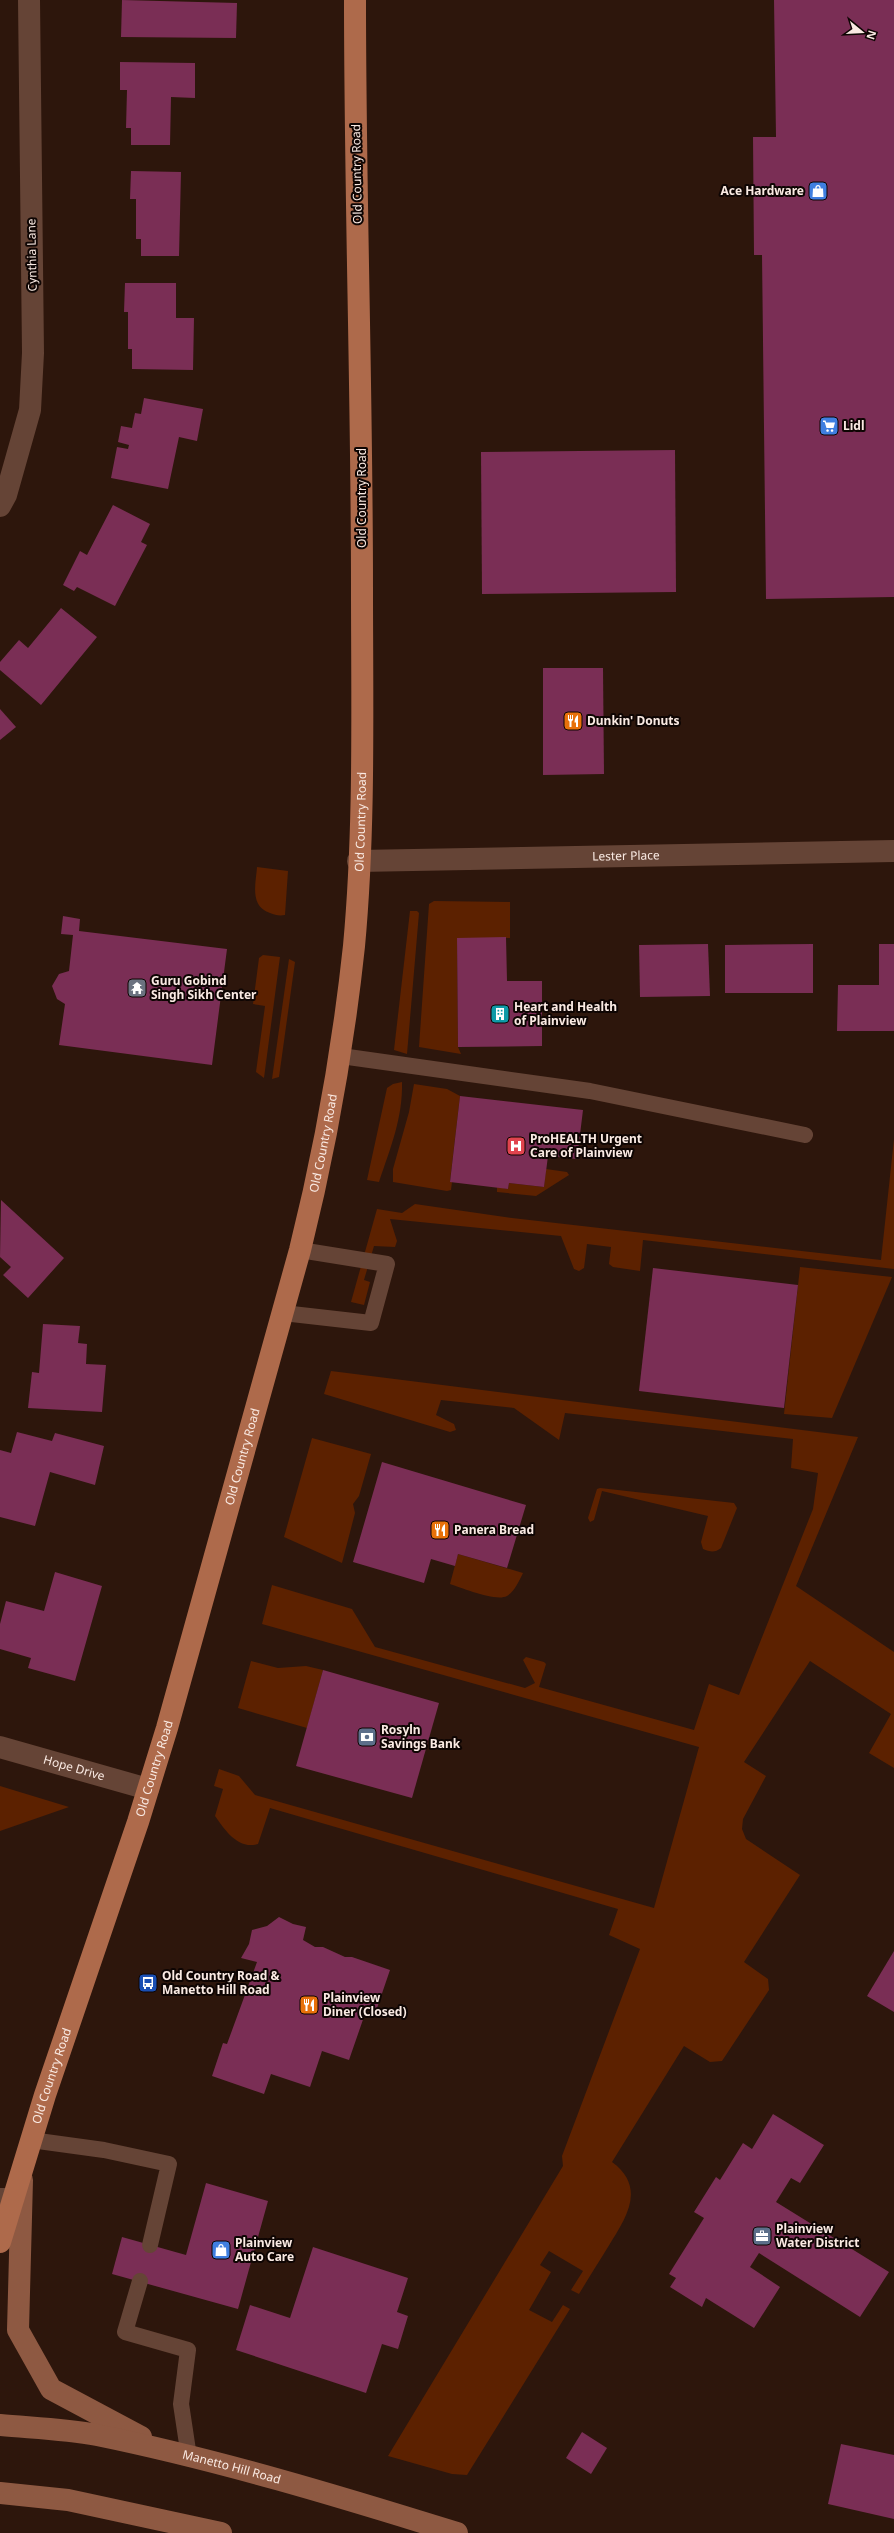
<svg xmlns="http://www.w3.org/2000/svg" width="894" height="2533" font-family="'Noto Sans',sans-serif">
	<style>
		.green { fill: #5c2100 }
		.building { fill: #7a2e55 }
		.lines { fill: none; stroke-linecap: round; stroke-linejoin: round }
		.service { stroke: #654436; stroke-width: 16 }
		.minor { stroke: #654436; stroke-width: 22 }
		.secondary { stroke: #8e5942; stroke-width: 22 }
		.primary { stroke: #ae6a4b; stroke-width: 22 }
		.labels { text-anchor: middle; stroke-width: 4; stroke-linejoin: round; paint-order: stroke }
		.street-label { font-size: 12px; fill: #faeae3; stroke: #0e0503 }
		.poi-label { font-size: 12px; font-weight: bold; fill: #faeae3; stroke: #0e0503; text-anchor: start }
	</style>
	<rect width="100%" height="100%" fill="#2d160c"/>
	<!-- green -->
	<g class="green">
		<path d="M257,867L288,871L285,915C279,916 275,915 270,913C249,906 256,883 257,867Z"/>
		<path d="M434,901L510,902V938H457L458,1047L461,1054L419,1047L429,904Z"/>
		<path d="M410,911H417L419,913L407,1054L394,1050Z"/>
		<path d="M263,955L280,957L264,1078L256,1072L265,1006L253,1004L259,958Z"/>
		<path d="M289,959L295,962L279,1077L272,1079Z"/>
		<path d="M402,1082C403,1118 390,1149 379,1182L367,1180L387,1088L393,1084Z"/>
		<path d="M414,1084L447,1089L460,1096L450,1181L452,1182L451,1190L447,1191L393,1182V1169L409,1112Z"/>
		<path d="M894,1139V1269L643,1240L640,1271L613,1267L609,1264L611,1247L587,1244L584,1268L579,1271L574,1269L561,1236L390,1219L397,1241L395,1247L374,1246L364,1280L370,1282L364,1305L351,1302L377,1209L402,1213L415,1204L512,1218L881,1260Z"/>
		<path d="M546,1169L567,1172L569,1175L536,1196L497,1192V1187L508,1189L509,1183L544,1187Z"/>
		<path d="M800,1267L892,1277L832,1418L784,1414Z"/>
		<path d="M331,1371L858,1437L796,1586L894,1652V1768L869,1753L891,1714L810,1661L744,1762L766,1776L743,1819L742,1829L746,1839L800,1875L744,1962L768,1979L769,1990L722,2061L710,2062L684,2046L612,2162C647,2188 626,2218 608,2247C598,2263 588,2279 579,2294L571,2290L583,2271L549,2251L540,2265L551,2272L529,2310L552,2322L563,2305L570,2309L467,2475L452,2474L388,2456L563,2166L562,2156L640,1949L609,1935L618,1909L270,1808L258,1844C238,1850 225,1830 215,1816L223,1789L214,1786L219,1769L239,1776L255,1795L654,1908L699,1747L262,1624L272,1585L352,1609L375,1647L525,1688L535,1683L523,1660L526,1657L544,1662L546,1664L539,1687L694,1730L709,1684L739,1695L813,1509L818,1473L791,1468L793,1439L565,1413L559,1440L514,1408L441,1400L436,1415L454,1424L456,1430L450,1432L324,1394Z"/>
		<path d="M312,1438L371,1454L359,1496L353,1504L355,1513L342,1563L284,1537Z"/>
		<path d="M600,1488L734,1503L737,1508L721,1548C715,1553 710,1552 703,1549L701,1542L708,1516L602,1491L594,1520L590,1522L588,1518L597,1489Z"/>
		<path d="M458,1554L523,1573C519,1581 515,1591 507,1596C496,1602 462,1588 450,1584Z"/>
		<path d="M251,1661L278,1668L306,1666L323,1670L307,1728L238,1708Z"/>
		<path d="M0,1786L69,1807L0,1831Z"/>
	</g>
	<!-- building -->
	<g class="building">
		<path d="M122,0L237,3L236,38L121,37Z"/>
		<path d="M774,0H894V597L766,599L762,255H754L753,137H776Z"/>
		<path d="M120,62L195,63V98L171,97L170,145H131V128H126L127,90H120Z"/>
		<path d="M131,171L181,172L179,256H141V239H136V199H130Z"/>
		<path d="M125,283H176V318H194L193,370L132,369V349H128V312H124Z"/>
		<path d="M144,398L203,409L197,441L179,437L168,489L111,478L117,447L128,449L129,445L118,442L121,426L132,428L135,413L141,414Z"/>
		<path d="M675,450L676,592L482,594L481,452Z"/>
		<path d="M113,505L150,524L141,542L147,545L115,606L77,587L74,591L63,585L80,551L87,555Z"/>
		<path d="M61,608L97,637L41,705L0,670V662L19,640L28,648Z"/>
		<path d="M543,668H603L604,774L543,775Z"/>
		<path d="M0,709L16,727L0,740Z"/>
		<path d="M63,916L80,919L79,931L227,949L212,1065L59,1045L65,1004L57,999L52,986L59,974L69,971L73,935L61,934Z"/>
		<path d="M506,937L507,981H542V1046L458,1047L457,938Z"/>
		<path d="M708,944L710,996L640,997L639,945Z"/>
		<path d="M813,944V993H725V945Z"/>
		<path d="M879,944H894V1031H837L838,985H879Z"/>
		<path d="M460,1096L583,1110L577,1159L548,1156L544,1187L509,1183L508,1189L450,1182Z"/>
		<path d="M1,1200L64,1258L28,1298L3,1275L11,1267L0,1257Z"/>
		<path d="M653,1268L798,1285L784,1408L639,1391Z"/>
		<path d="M43,1324L80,1326L78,1343L87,1344L86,1364L106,1365L102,1412L28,1408L32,1372L39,1373Z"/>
		<path d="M17,1432L52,1441L55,1433L104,1446L95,1485L50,1472L35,1526L0,1517V1450L11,1453Z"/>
		<path d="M382,1462L526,1505L507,1568L458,1554L455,1566L431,1559L424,1583L353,1562Z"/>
		<path d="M55,1572L102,1586L75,1681L28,1668L31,1658L0,1649V1624L6,1601L44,1611Z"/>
		<path d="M323,1670L439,1703L412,1798L296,1766Z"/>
		<path d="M279,1917L293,1924L306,1927L303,1940L315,1947H323L345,1957H352L390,1970L376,2011L367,2008L349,2060L322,2051L310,2087L271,2074L264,2094L212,2076L223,2043L227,2044L257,1962L241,1958L249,1944L252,1930L267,1926Z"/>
		<path d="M894,1951V2012L867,1996Z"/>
		<path d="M773,2114L824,2145L800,2183L791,2178L776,2202L889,2272L860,2317L759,2253L750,2267L780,2287L754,2328L706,2298L702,2307L670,2287L676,2278L669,2274L704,2218L694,2212L716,2177L720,2180L743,2143L752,2149Z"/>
		<path d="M206,2183L268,2201L238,2309L112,2274L122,2237L186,2255Z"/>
		<path d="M313,2247L408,2278L397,2312L408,2316L398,2349L382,2344L366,2393L236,2350L250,2305L290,2318Z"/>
		<path d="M582,2432L607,2448L591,2474L566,2458Z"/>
		<path d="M841,2444L894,2455V2519L828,2504Z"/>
	</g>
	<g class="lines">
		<!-- service -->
		<g class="service">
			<path d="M341,1056L590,1091L805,1135"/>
			<path d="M283,1313L371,1323L387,1264L300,1250"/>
			<path d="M31,2140L104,2150L169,2164L150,2245"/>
			<path d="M0,2196H14"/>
			<path d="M140,2281L125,2332L188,2350L181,2404L189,2457"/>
		</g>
		<!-- minor -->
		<g class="minor">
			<path d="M0,506L6,495L30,410L33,353L29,0"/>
			<path id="s1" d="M358,861L894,851"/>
			<path id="s2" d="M0,1747L148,1789"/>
		</g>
		<!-- secondary -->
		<g class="secondary">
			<path d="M22,2180L18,2330L51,2389L141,2437"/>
			<path id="s3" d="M0,2425C32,2428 65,2429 97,2435C219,2460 338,2496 457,2533"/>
			<path d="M0,2493L68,2500L221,2533"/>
		</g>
		<!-- primary -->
		<path class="primary" id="s4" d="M0,2242L45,2095L138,1822L167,1728L300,1250C325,1150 343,1049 354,946C365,827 362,706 362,587C362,391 355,196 355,0"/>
	</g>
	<!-- icons -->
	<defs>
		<symbol id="shop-square" viewBox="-11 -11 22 22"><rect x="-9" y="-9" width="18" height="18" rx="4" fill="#3f7fe0" stroke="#0e0503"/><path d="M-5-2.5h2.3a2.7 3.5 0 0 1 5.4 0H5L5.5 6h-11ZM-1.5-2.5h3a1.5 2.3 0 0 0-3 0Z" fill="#fff"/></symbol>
		<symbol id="supermarket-square" viewBox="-11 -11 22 22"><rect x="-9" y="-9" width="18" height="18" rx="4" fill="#3f7fe0" stroke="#0e0503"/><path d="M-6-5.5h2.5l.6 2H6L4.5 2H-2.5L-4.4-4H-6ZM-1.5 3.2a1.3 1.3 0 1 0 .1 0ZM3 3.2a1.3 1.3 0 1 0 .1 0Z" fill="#fff"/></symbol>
		<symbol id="restaurant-square" viewBox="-11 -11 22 22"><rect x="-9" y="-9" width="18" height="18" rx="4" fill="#e8710a" stroke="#0e0503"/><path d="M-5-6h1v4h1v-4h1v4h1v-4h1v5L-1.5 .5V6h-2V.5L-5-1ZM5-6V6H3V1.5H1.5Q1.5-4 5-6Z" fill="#fff"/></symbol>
		<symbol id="temple-square" viewBox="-11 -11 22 22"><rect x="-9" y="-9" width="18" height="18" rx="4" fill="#6b7280" stroke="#0e0503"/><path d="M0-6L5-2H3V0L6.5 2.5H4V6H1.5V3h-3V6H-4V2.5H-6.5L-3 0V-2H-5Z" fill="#fff"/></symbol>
		<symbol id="building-square" viewBox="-11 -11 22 22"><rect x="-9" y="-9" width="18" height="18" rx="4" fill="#0f9aa8" stroke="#0e0503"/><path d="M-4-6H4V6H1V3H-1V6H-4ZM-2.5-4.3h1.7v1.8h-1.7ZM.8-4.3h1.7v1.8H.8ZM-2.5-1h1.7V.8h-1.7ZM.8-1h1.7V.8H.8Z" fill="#fff"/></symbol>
		<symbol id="hospital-square" viewBox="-11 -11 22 22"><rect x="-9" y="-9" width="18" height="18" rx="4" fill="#e0444e" stroke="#0e0503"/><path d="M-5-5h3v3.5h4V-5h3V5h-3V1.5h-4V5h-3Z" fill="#fff"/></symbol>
		<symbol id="bank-square" viewBox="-11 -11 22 22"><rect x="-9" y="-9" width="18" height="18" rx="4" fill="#5c6f8a" stroke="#0e0503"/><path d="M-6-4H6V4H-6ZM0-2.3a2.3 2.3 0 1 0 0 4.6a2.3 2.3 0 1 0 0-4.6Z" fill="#fff"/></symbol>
		<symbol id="bus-square" viewBox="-11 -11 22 22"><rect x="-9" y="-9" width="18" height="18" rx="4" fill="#1a4fb4" stroke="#0e0503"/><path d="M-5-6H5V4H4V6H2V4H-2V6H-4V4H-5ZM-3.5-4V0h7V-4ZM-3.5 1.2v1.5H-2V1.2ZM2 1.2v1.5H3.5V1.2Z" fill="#fff"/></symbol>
		<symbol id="office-square" viewBox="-11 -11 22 22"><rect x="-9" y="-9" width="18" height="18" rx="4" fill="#5c6f8a" stroke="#0e0503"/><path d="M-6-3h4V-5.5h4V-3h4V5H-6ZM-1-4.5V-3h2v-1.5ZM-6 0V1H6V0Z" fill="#fff"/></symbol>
	</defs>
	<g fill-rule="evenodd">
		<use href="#shop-square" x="807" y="180" width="22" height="22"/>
		<use href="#supermarket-square" x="818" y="415" width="22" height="22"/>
		<use href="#restaurant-square" x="562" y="710" width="22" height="22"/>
		<use href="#temple-square" x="126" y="977" width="22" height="22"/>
		<use href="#building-square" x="489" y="1003" width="22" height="22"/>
		<use href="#hospital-square" x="505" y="1135" width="22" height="22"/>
		<use href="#restaurant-square" x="429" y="1519" width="22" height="22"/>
		<use href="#bank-square" x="356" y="1726" width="22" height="22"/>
		<use href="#bus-square" x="137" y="1972" width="22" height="22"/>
		<use href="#restaurant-square" x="298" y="1994" width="22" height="22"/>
		<use href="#office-square" x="751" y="2225" width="22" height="22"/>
		<use href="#shop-square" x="210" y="2239" width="22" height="22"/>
	</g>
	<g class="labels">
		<!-- street labels -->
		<g class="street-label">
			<text transform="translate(357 174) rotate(-91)" y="4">Old Country Road</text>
			<text transform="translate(32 255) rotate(-91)" y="4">Cynthia Lane</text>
			<text transform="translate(362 498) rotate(-90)" y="4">Old Country Road</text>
			<text dy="4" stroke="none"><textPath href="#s4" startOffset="1470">Old Country Road</textPath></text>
			<text dy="4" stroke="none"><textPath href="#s1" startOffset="268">Lester Place</textPath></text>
			<text dy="4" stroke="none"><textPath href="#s4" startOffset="1146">Old Country Road</textPath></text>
			<text dy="4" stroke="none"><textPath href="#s4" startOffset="822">Old Country Road</textPath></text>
			<text dy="4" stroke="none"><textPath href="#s2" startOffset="77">Hope Drive</textPath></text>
			<text dy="4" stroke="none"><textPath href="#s4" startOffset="498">Old Country Road</textPath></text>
			<text dy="4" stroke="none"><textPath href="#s4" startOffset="174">Old Country Road</textPath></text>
			<text dy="4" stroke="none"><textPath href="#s3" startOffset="236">Manetto Hill Road</textPath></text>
		</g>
		<!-- poi labels -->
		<g class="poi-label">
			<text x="804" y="195" text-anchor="end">Ace Hardware</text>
			<text x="843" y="430">Lidl</text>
			<text x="587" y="725">Dunkin' Donuts</text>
			<text x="151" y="985">Guru Gobind<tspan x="151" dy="14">Singh Sikh Center</tspan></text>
			<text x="514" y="1011">Heart and Health<tspan x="514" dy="14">of Plainview</tspan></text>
			<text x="530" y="1143">ProHEALTH Urgent<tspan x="530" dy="14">Care of Plainview</tspan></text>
			<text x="454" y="1534">Panera Bread</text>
			<text x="381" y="1734">Rosyln<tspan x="381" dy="14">Savings Bank</tspan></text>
			<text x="162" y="1980">Old Country Road &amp;<tspan x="162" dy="14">Manetto Hill Road</tspan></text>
			<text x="323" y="2002">Plainview<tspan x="323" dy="14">Diner (Closed)</tspan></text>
			<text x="776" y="2233">Plainview<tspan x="776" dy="14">Water District</tspan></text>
			<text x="235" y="2247">Plainview<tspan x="235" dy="14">Auto Care</tspan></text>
		</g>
	</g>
	<!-- north arrow -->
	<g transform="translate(862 32) rotate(108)" stroke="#0e0503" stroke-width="3" paint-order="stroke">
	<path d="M0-3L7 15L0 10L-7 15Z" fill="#faeae3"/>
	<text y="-6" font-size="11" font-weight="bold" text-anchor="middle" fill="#faeae3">N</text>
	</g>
</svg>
